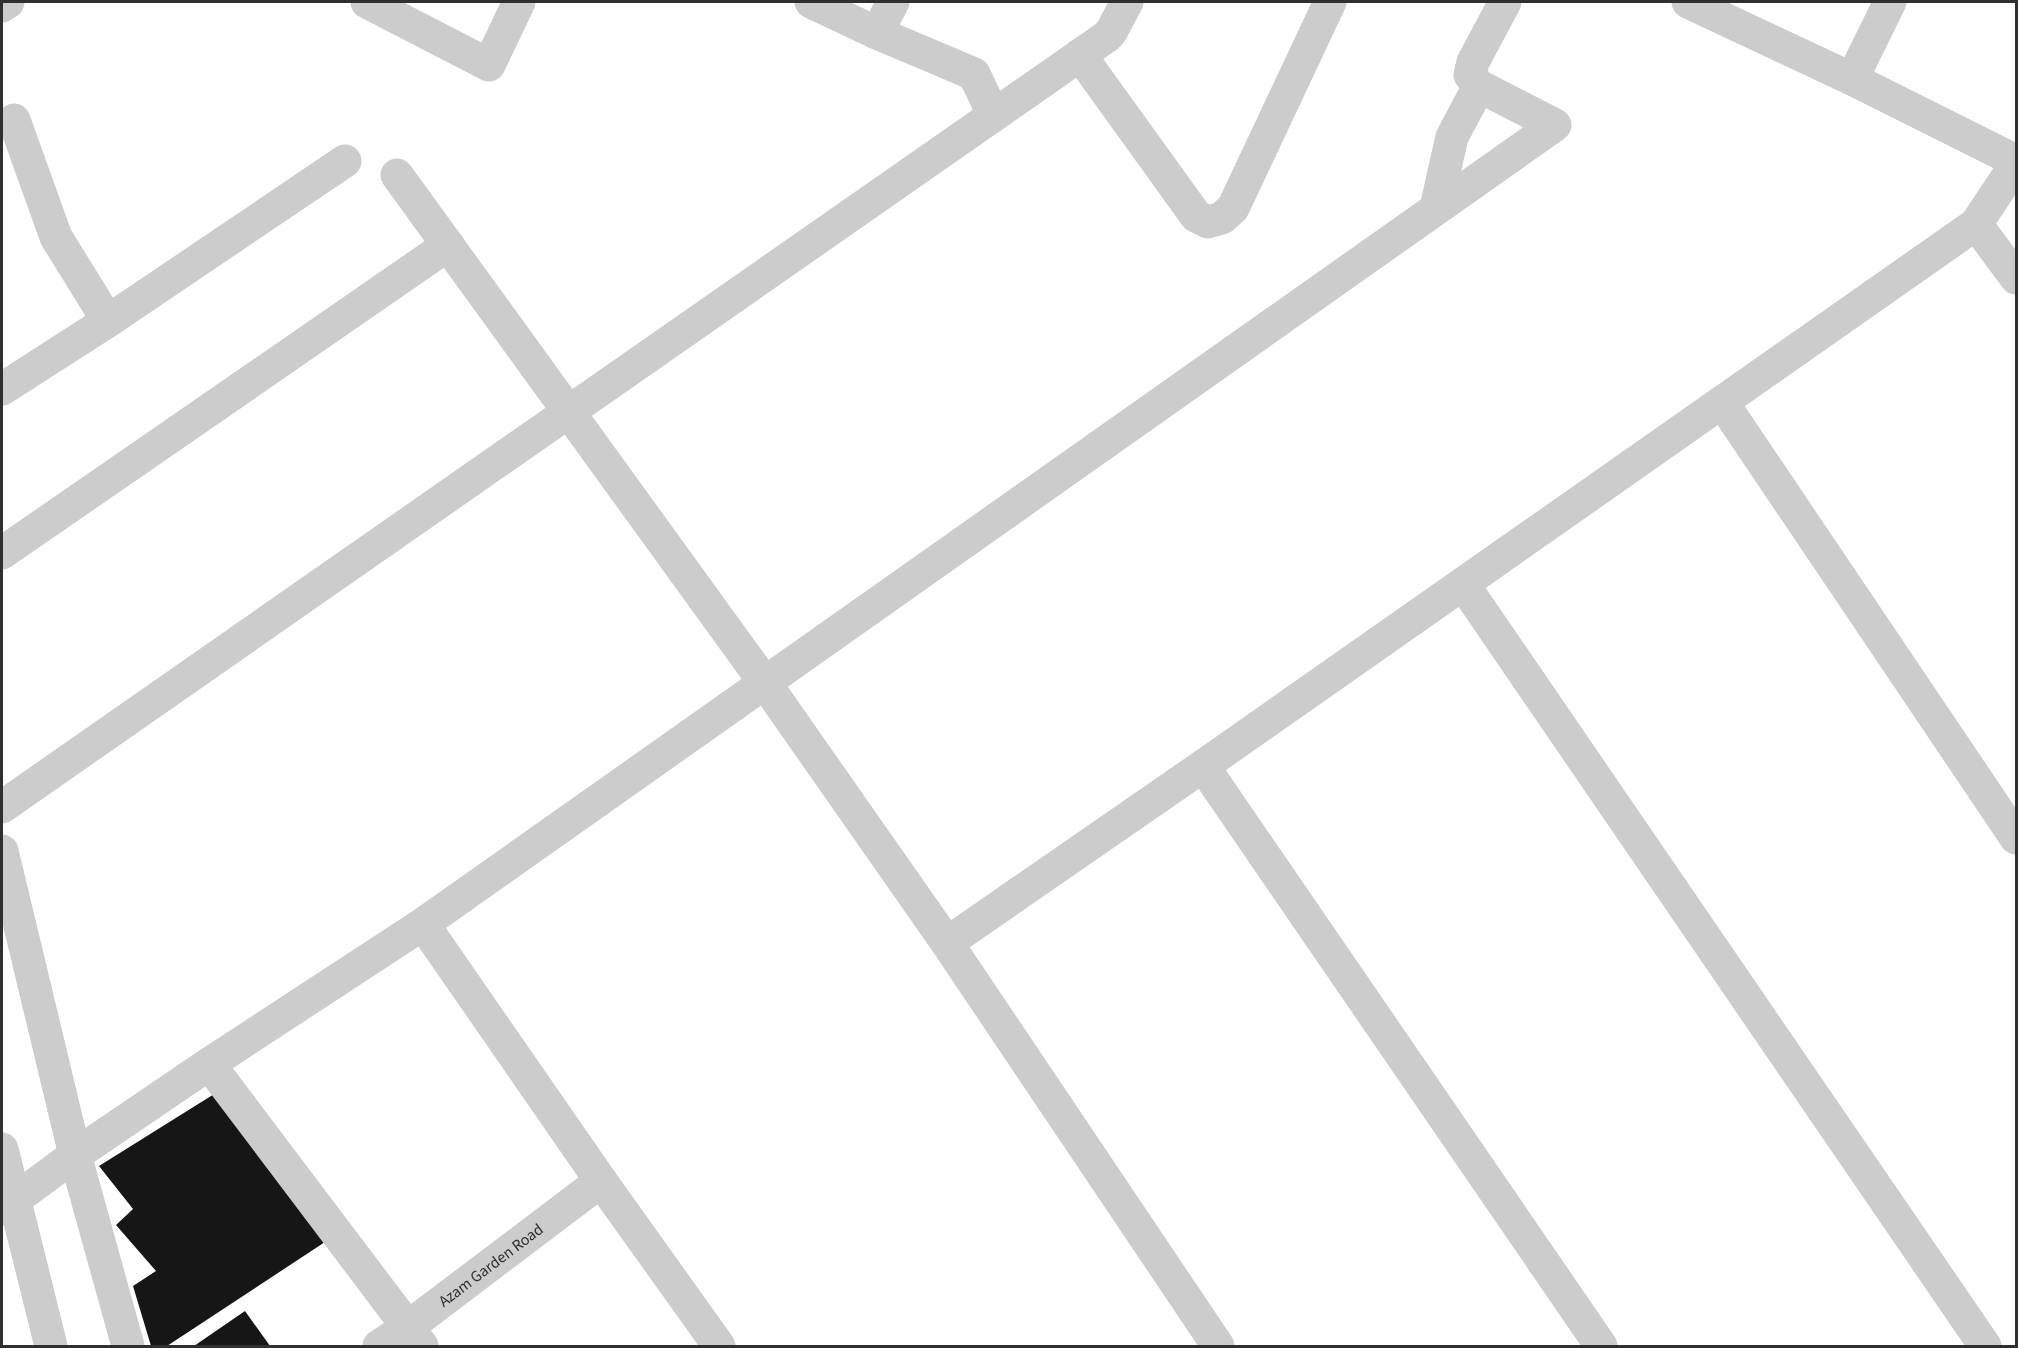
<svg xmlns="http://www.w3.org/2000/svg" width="2018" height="1348" font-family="'Source Sans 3',sans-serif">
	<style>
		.building { fill: #161616 }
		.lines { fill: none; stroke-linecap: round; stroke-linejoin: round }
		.minor { stroke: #ccc; stroke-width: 33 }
		.labels { text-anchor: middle; stroke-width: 6; stroke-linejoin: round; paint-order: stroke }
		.street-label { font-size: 16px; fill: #2f2f2f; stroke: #fff }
	</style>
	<rect width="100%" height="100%" fill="#fff"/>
	<!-- building -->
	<g class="building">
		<path d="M219,1091L325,1242L167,1346H151L133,1286L156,1271L116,1225L133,1209L99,1166Z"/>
		<path d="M245,1311L270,1346H194Z"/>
	</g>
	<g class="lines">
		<!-- minor -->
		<g class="minor">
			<path d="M367,2L489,65L519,2"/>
			<path d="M811,2L877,33L974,74L993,114"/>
			<path d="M1688,2L1852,79L2016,161"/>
			<path d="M2,6L8,2"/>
			<path d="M877,33L893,2"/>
			<path d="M1080,55L1196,216L1208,222L1222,218L1233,208L1330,2"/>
			<path d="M1852,79L1890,2"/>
			<path d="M14,120L56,237L108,321"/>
			<path d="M397,175L765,683L947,943L1218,1346"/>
			<path d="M1436,208L1452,137L1479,86"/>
			<path d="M1976,224L2016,278"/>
			<path d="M2,389L108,321L345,161"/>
			<path d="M1722,402L2016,838"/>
			<path d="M2,553L448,245"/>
			<path d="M1463,584L1985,1346"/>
			<path d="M1203,766L1601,1346"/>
			<path d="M2,807L1106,37L1111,32L1127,2"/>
			<path d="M2,851L75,1155L128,1346"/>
			<path d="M423,924L601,1181L719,1346"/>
			<path d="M947,943L1203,766L1976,224L2016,164"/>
			<path d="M209,1064L422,1346"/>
			<path d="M2,1149L51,1346"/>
			<path d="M2,1209L75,1155L209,1064L423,924L1555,125L1479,86L1470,75L1473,62L1505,2"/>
			<path id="s1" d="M379,1346L408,1327L601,1181"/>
		</g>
	</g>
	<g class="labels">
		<!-- street labels -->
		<g class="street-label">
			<text dy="6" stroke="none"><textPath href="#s1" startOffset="138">Azam Garden Road</textPath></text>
		</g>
	</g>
	<!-- border -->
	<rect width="2018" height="1348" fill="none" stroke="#2f2f2f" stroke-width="6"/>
</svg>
